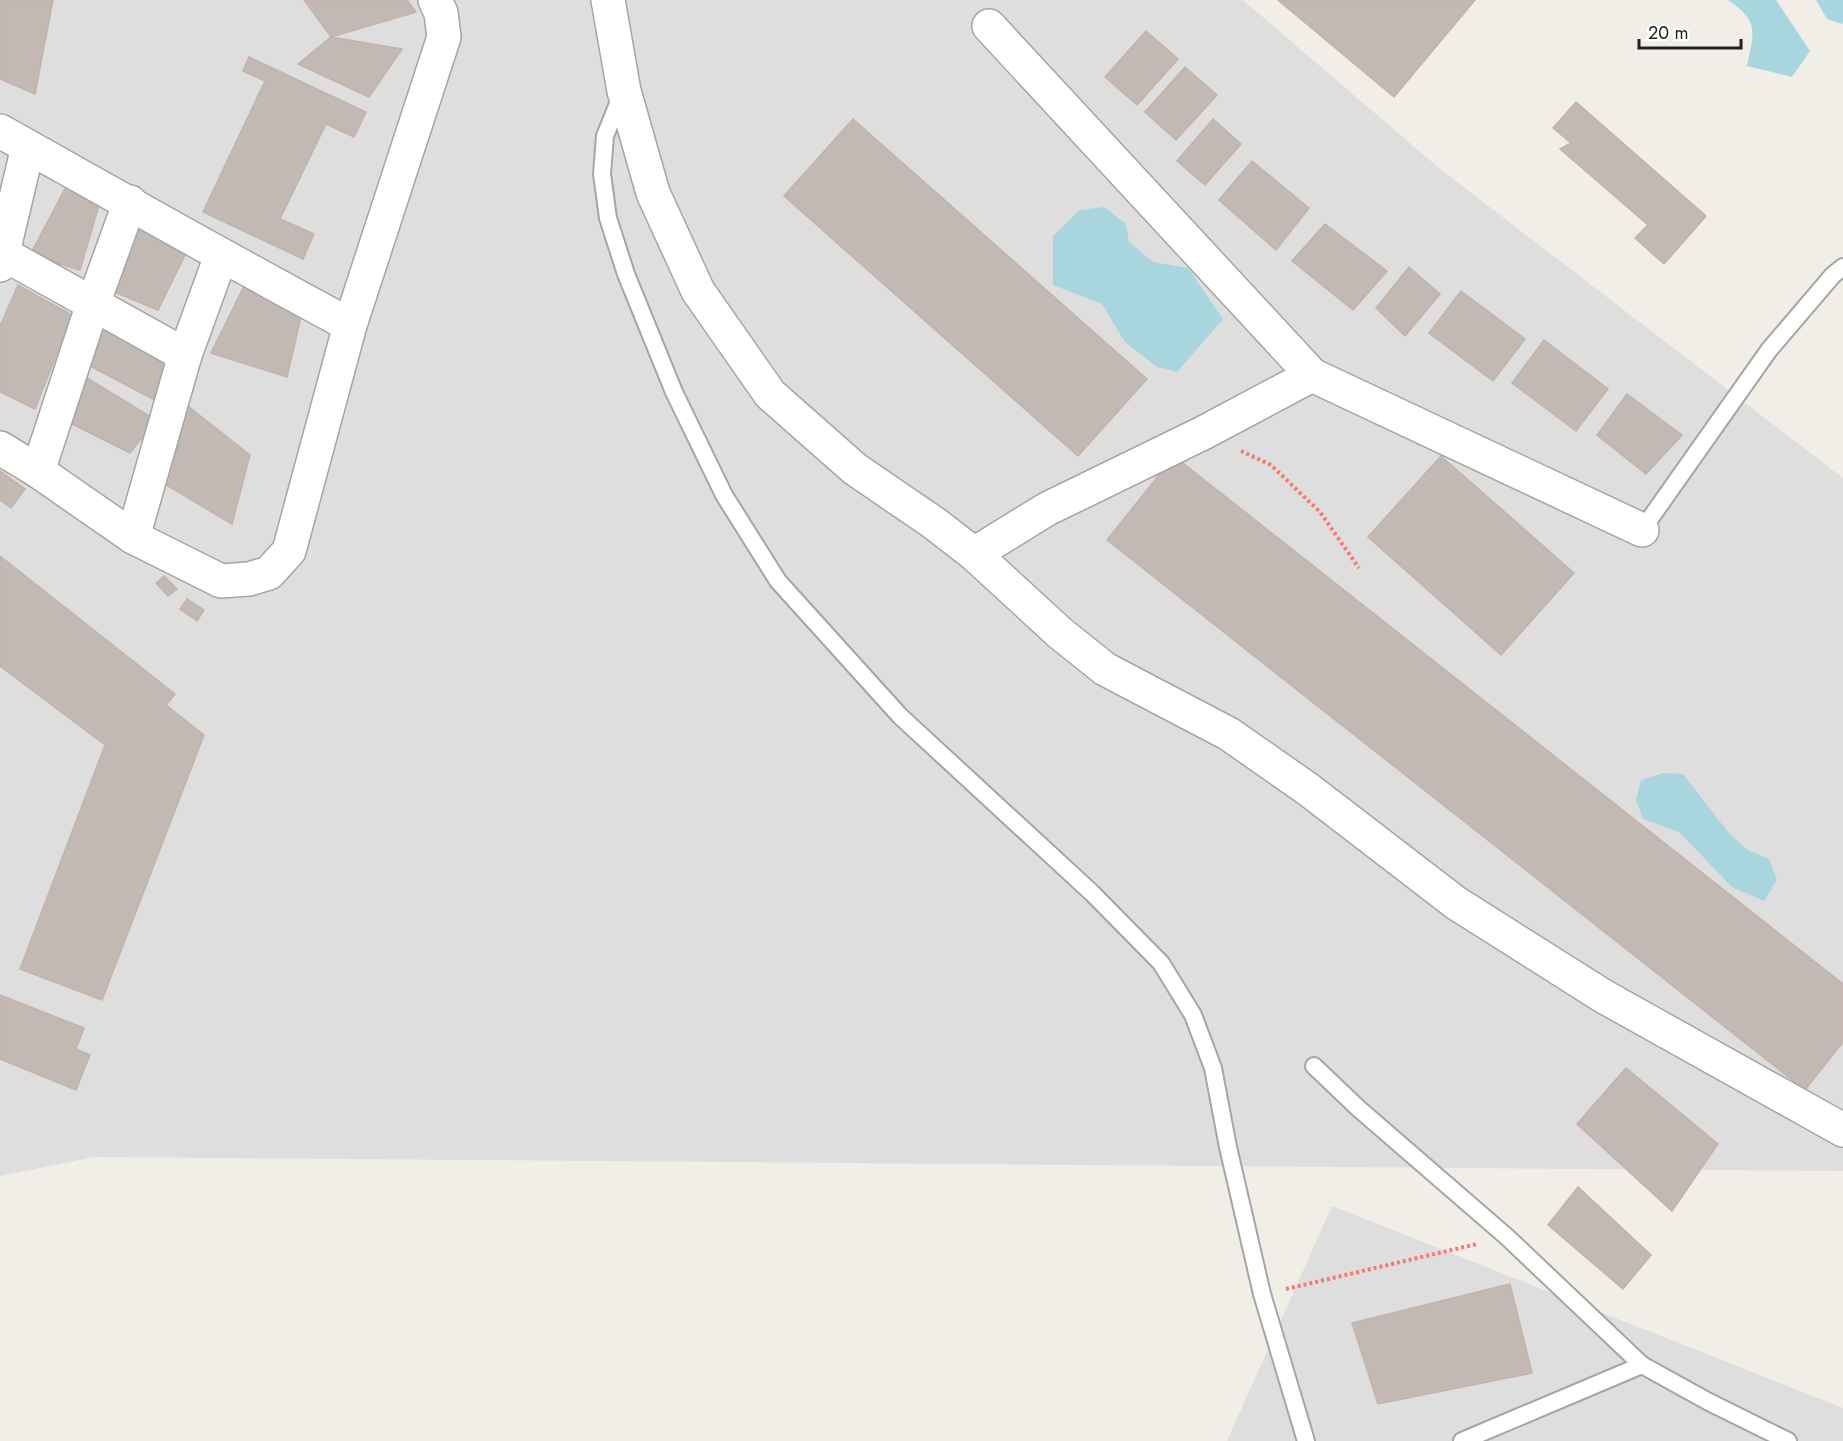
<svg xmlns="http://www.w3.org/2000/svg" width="1843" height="1441" font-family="Jost,sans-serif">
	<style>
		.residential { fill: #dfdede }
		.water { fill: #a9d5de }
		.building { fill: #c2b9b4; stroke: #c3b3aa; stroke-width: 1.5 }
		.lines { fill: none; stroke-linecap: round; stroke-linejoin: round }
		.lane-casing { stroke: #a5a5a5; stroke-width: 20 }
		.street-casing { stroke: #a5a5a5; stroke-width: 36 }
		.path { stroke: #f87771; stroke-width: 4; stroke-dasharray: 3 3; stroke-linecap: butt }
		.lane { stroke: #fff; stroke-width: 16 }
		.street { stroke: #fff; stroke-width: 33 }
	</style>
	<rect width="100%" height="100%" fill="#f1ede7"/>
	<!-- residential -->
	<g class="residential">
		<path d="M0,0H1243L1440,169L1843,478V1171L94,1157L0,1176Z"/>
		<path d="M1332,1206L1843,1408V1441H1227Z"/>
	</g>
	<!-- water -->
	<g class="water">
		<path d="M1728,0H1776L1810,51L1792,77L1747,66C1754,31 1760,22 1728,0Z"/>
		<path d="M1816,0H1843V24L1827,19Z"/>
		<path d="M1104,207L1126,224L1129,242L1153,262L1188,268L1223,319L1177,372L1157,367L1125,342L1102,304L1053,285V236L1080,210Z"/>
		<path d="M1663,773L1683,774L1728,832L1746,849L1769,859L1777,880L1764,901L1732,887L1679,832L1643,819L1636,800L1641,780Z"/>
	</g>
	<!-- building -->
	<g class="building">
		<path d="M0,0H53L35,94L0,79Z"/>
		<path d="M304,0H407L416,12L331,37Z"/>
		<path d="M1278,0H1475L1394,97Z"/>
		<path d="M1146,31L1178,59L1137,105L1105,77Z"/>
		<path d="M331,37L402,49L369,97L298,64Z"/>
		<path d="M249,57L366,112L354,137L326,124L280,219L314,234L303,259L203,212L265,81L243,71Z"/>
		<path d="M1185,67L1217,95L1176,140L1145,112Z"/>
		<path d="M1576,102L1706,216L1664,264L1635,238L1648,225L1560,149L1571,143L1553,128Z"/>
		<path d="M853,119L1147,379L1078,456L784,196Z"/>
		<path d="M1213,119L1241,144L1205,185L1177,161Z"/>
		<path d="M1252,161L1309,208L1276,250L1219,200Z"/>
		<path d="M67,185L100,202L80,270L30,255Z"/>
		<path d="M134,216L187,251L158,310L112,291Z"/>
		<path d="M1325,224L1387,271L1353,310L1292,261Z"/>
		<path d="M1409,267L1440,294L1405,336L1376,308Z"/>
		<path d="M245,284L303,308L287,377L211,353Z"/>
		<path d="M18,285L72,315L35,409L0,392V326Z"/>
		<path d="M1461,291L1525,339L1493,381L1429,333Z"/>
		<path d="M98,319L176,366L153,399L80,361Z"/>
		<path d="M1544,340L1608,389L1576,431L1512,383Z"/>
		<path d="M82,375L156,420L130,453L60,418Z"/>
		<path d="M1627,394L1682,435L1646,474L1597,435Z"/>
		<path d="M184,403L250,455L232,524L153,477Z"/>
		<path d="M1174,456L1843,984V1042L1805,1090L1107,540Z"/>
		<path d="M1441,456L1574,573L1501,655L1368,537Z"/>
		<path d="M0,471L25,489L11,508L0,500Z"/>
		<path d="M0,556L175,694L166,705L204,735L102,1000L20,969L105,745L0,666Z"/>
		<path d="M164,576L177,589L168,596L156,583Z"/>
		<path d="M187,599L204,610L197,621L180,609Z"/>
		<path d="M0,995L84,1028L76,1049L90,1055L76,1090L0,1059Z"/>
		<path d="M1626,1068L1718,1144L1672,1211L1577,1124Z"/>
		<path d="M1578,1187L1651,1255L1623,1289L1548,1225Z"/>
		<path d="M1510,1284L1532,1373L1378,1404L1352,1323Z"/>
	</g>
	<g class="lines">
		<defs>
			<g id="lane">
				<path d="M622,94L605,136L602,174L608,218L626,274L674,392L724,495L778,581L900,716L1092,893L1161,963L1193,1015L1213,1068L1228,1147L1262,1294L1306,1441"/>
				<path d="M1642,530L1769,350L1833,275L1843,267"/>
				<path d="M1314,1066L1358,1108L1507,1237L1642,1365L1709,1402L1788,1441"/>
				<path d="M1462,1441L1642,1365"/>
			</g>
			<g id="street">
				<path d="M608,0L624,91L653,193L698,291L770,394L855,469L934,523L974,554L1060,633L1105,669L1229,734L1309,790L1456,903L1603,996L1843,1130"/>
				<path d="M989,26L1312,375L1642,530"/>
				<path d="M0,131C116,196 232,262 350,325"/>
				<path d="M0,252L185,355"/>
				<path d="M0,265L28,147"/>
				<path d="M0,448L38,471L133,537L221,581L249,579L269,573L289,551L350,325L444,37L441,13L435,0"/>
				<path d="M38,471L93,304L130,202"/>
				<path d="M133,537L185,355L221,256"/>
				<path d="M974,554L1047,509L1203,433L1312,375"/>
			</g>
		</defs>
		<!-- lane casing -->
		<use href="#lane" class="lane-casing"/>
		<!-- street casing -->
		<use href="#street" class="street-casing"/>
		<!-- path -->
		<g class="path">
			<path d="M1241,451L1271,465L1320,512L1359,568"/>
			<path d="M1286,1289L1477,1244"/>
		</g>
		<!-- lane -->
		<use href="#lane" class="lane"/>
		<!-- street -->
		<use href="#street" class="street"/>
	</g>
	<!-- scale -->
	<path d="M1639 39v9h102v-9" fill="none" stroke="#212121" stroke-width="3"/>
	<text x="1648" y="39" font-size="18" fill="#212121" stroke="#ffffff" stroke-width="4.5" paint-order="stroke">20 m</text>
</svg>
